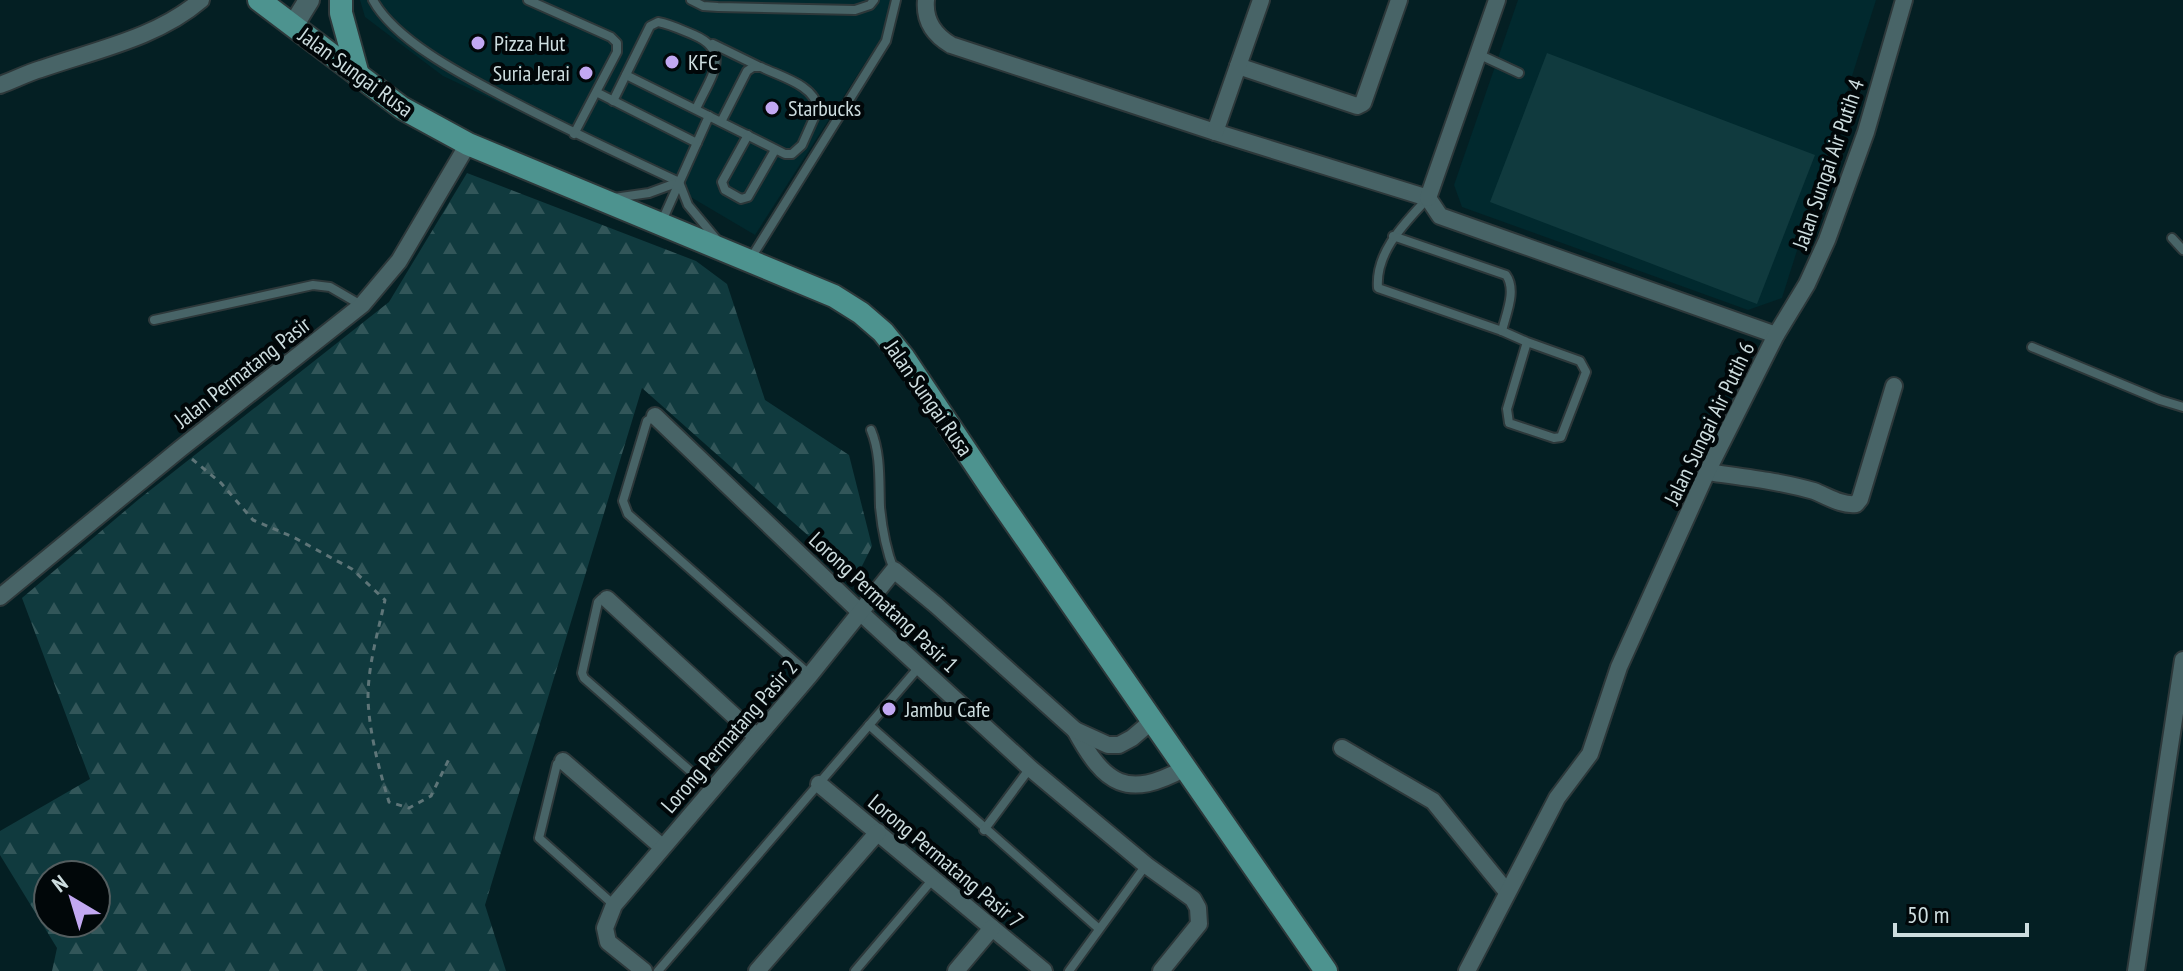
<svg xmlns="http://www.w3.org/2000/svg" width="2183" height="971" font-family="'PT Sans Narrow',sans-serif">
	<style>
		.built { fill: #01292e }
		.grass { fill: #103a3e }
		.forest { fill: url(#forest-firs); fill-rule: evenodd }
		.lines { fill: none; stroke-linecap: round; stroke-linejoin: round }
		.service-casing { stroke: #2d383a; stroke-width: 12 }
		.minor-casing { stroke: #2d383a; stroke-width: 20 }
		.tertiary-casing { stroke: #2d383a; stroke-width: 24 }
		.primary-casing { stroke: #2d383a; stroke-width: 26 }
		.path { stroke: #5e7578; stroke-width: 3; stroke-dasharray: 6 6; stroke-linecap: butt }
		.service { stroke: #486467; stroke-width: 8 }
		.minor { stroke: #486467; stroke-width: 16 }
		.tertiary { stroke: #486467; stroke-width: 20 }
		.primary { stroke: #4d938f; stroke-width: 22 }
		.poi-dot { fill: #c2a8f2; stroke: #010709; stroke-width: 3 }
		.labels { text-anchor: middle; stroke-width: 8; stroke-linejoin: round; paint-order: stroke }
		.poi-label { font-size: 22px; fill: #cddddf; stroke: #010709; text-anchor: start }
		.street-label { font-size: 22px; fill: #cddddf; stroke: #010709 }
	</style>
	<defs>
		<pattern id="forest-firs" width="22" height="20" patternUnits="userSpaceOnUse" patternTransform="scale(2)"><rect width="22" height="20" fill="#103a3e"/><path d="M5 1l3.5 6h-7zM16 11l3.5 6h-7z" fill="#325659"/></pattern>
	</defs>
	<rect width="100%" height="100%" fill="#041f23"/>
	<!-- built -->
	<g class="built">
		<path d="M360,0H891L881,38L755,235L650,173L443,76L365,17Z"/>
		<path d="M1518,0H1876L1782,298L1748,310L1462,207L1454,185Z"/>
	</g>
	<!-- grass -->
	<path class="grass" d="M1547,53L1815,155L1757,304L1490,202Z"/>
	<!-- forest -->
	<path class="forest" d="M467,173L696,261L727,284L765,400L849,455L872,546L856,578L642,388L485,905L506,971H52L57,948L0,855V831L90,779L22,598L139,499L389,302ZM48,875H96V923H48Z"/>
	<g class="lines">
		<defs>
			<g id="service">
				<path d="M373,0C395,41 466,77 506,98C563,128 621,155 679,182L688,205L718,241"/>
				<path d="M528,0L611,37L617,43V52L574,134"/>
				<path d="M691,0L703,6L718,7L855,10L870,5L874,0"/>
				<path d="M713,44L758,66"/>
				<path d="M1478,54L1519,73"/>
				<path d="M626,75L785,154H792L802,145L818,109C815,85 781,77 761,67H753L747,71L721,122"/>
				<path d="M598,93L697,143"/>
				<path d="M613,101L650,26L658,22C670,24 682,30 694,35C734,52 709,79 696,109"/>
				<path d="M748,135L722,182L725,190L741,199L748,197L775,150"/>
				<path d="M614,198L649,193L679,182"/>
				<path d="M1427,199C1405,223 1375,252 1378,288L1502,331L1527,342L1580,361L1586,372L1561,437L1554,438L1509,423L1507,409L1527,342"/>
				<path d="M662,221L709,116"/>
				<path d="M1393,236L1506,275C1517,290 1506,314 1502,331"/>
				<path d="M2172,238L2183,250"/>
				<path d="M751,258L886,41L896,0"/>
				<path d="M154,320L313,285L330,287L361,305"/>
				<path d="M2032,347L2160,400L2183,407"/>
				<path d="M655,416L647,421L623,501L628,514L810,675"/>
				<path d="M871,430C881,454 879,481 880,507C882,528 886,550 894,570"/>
				<path d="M607,599H601L598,602L582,673L584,678L712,790"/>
				<path d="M869,725L1098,928"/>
				<path d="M562,761L557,764L539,838L614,905"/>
				<path d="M984,830L1030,768"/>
				<path d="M658,971L919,667"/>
				<path d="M855,971L933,879"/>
				<path d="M1069,971L1146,865"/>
			</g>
			<g id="minor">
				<path d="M926,0C924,21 934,35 951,45L1215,132L1428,198"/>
				<path d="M1238,66L1357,106L1363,103L1399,0"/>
				<path d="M0,85C14,80 27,73 41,69C95,50 157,38 201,0"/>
				<path d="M1215,132L1261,0"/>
				<path d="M1428,198L1440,216L1776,335"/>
				<path d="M1428,198L1497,0"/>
				<path d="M655,416L861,613L1030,768L1146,865L1193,899L1198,908L1199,924L1161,971"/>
				<path d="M1707,472C1743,477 1779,481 1814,491C1827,496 1842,506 1856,504L1860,499L1894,386"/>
				<path d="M0,597L180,449L362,305L399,261L468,144"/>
				<path d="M607,599L757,737"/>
				<path d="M1075,730C1105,785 1127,800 1185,768"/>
				<path d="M1342,748L1433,801L1507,892"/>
				<path d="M563,761L662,847"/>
				<path d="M819,784L1044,971"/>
				<path d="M644,971L608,942L605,928L614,905L810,675L894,570L936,605L1075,730L1108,745H1119L1132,738L1152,721"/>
				<path d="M757,971L878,832"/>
				<path d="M956,971L992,928"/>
				<path d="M1467,971L1557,798L1590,754L1619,667L1707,472L1776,335L1807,284L1827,240L1866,132L1904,0"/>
				<path d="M2136,971L2183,660"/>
			</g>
			<path id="tertiary" d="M293,26L309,0"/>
			<g id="primary">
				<path d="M259,0L402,108L468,144L834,296L861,313L883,332L904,358L991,488L1326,971"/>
				<path d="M341,0V13L358,75"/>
			</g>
		</defs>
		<!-- service casing -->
		<use href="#service" class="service-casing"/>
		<!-- minor casing -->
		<use href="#minor" class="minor-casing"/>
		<!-- tertiary casing -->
		<use href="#tertiary" class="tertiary-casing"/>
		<!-- primary casing -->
		<use href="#primary" class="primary-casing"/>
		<!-- path -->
		<path class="path" d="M192,459L221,483L253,520L293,537L352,569L385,600C378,632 368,665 368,698C369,732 379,769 389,802L409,808L431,796L449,759"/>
		<!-- service -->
		<use href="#service" class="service"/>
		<!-- minor -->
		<use href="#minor" class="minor"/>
		<!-- tertiary -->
		<use href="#tertiary" class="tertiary"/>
		<!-- primary -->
		<use href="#primary" class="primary"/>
	</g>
	<!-- markers -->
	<g class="poi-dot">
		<circle cx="478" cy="43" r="8"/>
		<circle cx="672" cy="62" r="8"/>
		<circle cx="586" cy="73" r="8"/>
		<circle cx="772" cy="108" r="8"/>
		<circle cx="889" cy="709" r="8"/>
	</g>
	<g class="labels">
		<!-- poi labels -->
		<g class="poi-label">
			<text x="494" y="51">Pizza Hut</text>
			<text x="688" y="70">KFC</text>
			<text x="570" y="81" text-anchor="end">Suria Jerai</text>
			<text x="788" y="116">Starbucks</text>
			<text x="905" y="717">Jambu Cafe</text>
		</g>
		<!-- street labels -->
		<g class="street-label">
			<text transform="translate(356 72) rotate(36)" y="8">Jalan Sungai Rusa</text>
			<text transform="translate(1828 164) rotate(-71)" y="8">Jalan Sungai Air Putih 4</text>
			<text transform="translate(242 372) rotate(-38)" y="8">Jalan Permatang Pasir</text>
			<text transform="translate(929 398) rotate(55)" y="8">Jalan Sungai Rusa</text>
			<text transform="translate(1709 423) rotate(-64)" y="8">Jalan Sungai Air Putih 6</text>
			<text transform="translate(884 602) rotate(43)" y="8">Lorong Permatang Pasir 1</text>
			<text transform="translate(729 736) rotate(-49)" y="8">Lorong Permatang Pasir 2</text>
			<text transform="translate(946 861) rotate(40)" y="8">Lorong Permatang Pasir 7</text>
		</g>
	</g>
	<!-- north arrow -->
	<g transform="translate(72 899) rotate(322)"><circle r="38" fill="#010709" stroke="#535d5f" stroke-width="2"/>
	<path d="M0-6L14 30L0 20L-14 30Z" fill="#c2a8f2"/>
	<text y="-12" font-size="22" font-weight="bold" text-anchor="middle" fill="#cddddf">N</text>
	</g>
	<!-- scale -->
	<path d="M1895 923v12h132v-12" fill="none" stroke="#cddddf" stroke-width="4"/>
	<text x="1907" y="923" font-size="24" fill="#cddddf" stroke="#010709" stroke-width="6" paint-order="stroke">50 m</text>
</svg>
